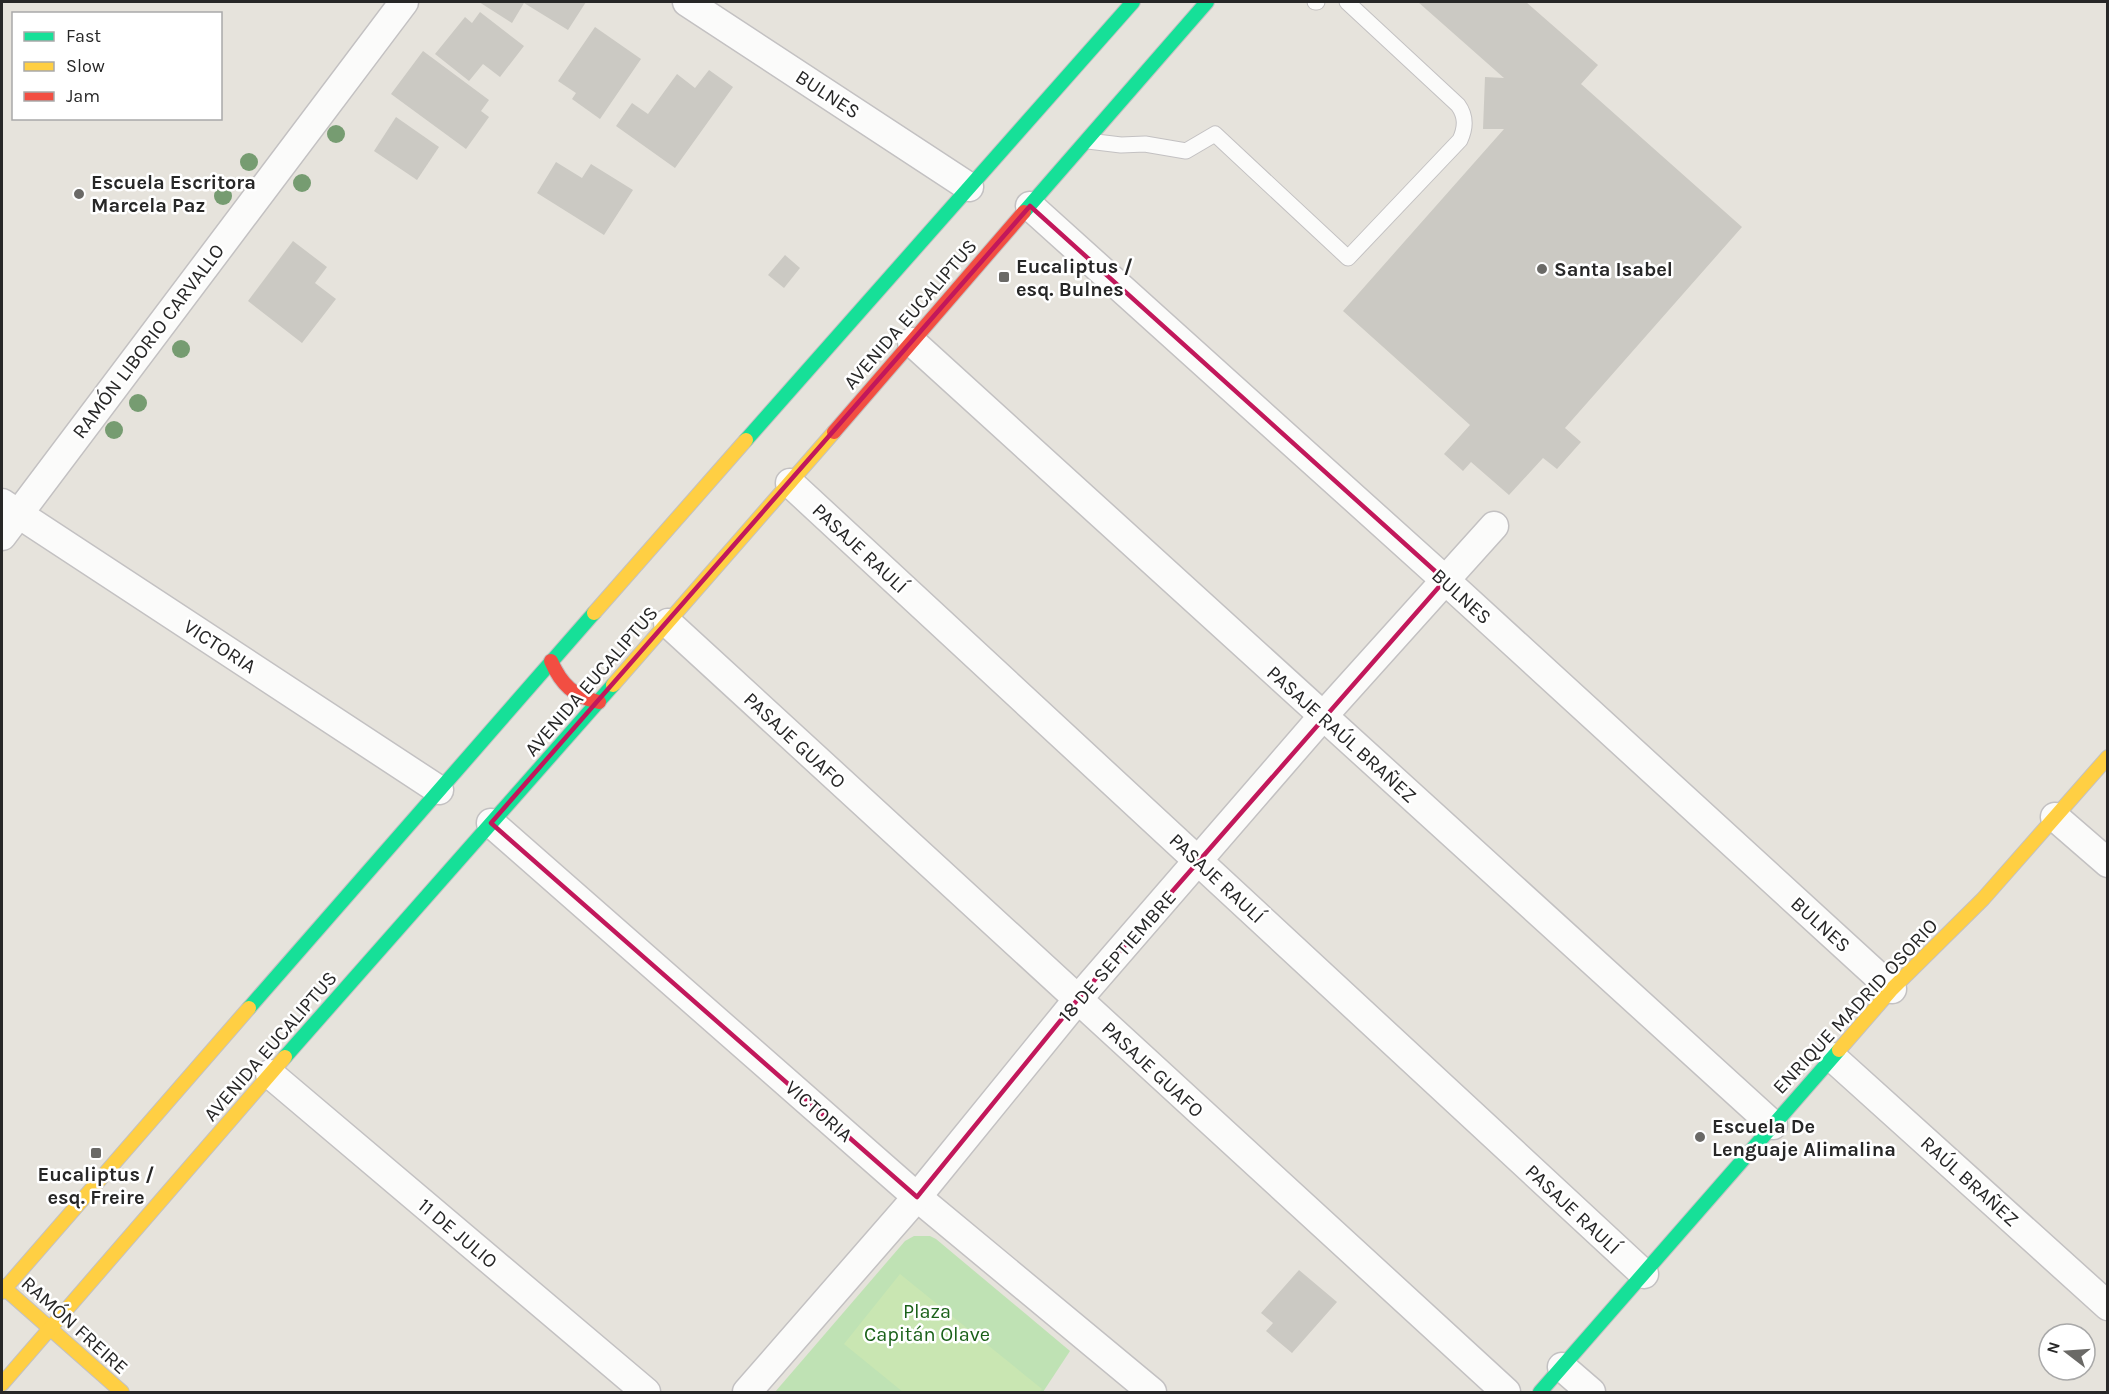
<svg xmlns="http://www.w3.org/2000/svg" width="2109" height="1394" font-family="Karla,sans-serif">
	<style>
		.green { fill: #bfe2b4 }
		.pitch { fill: #c9e6b2 }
		.building { fill: #cbc9c3 }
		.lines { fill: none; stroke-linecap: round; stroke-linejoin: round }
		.lane-casing { stroke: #c3c1c2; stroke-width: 17 }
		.street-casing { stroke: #c3c1c2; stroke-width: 31 }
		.fast-casing { stroke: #c3c1c2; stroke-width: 16 }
		.slow-casing { stroke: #c3c1c2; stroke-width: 16 }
		.jam-casing { stroke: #c3c1c2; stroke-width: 16 }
		.lane { stroke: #fbfbfa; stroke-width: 15 }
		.street { stroke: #fbfbfa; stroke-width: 28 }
		.fast { stroke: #16e098; stroke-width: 14 }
		.slow { stroke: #ffcf43; stroke-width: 14 }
		.jam { stroke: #f24e42; stroke-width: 14 }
		.tree { fill: #769c71 }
		.marked { fill: none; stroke: #c2185b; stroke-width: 4.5; stroke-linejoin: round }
		.poi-dot { fill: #6a6966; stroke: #fff; stroke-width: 2 }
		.labels { text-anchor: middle; stroke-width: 5; stroke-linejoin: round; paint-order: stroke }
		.street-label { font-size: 20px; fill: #272727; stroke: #fff }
		.poi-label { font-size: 20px; font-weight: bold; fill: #272727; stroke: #fff; text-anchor: start }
		.park-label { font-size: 20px; fill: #1a6119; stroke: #fff }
	</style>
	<rect width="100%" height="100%" fill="#e6e3dc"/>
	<!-- green -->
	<path class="green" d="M914,1236H930L936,1239L1070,1351L1043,1392H775L905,1241Z"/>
	<!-- pitch -->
	<path class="pitch" d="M900,1274L1042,1389L1039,1392H903L844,1344Z"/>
	<!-- building -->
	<g class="building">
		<path d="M479,2H586L568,30L524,3L512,23Z"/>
		<path d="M1418,2H1526L1598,65L1581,84L1742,227L1565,428L1581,442L1557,469L1543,458L1509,495L1471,462L1463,471L1444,454L1470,425L1343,311L1504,129H1483L1485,77L1504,78Z"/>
		<path d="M480,12L524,46L500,77L483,64L469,81L435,54L465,17L472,23Z"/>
		<path d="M595,27L641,59L600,119L572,99L576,93L558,81Z"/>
		<path d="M423,51L489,100L481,111L489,117L466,149L391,94Z"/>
		<path d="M709,70L733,87L675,168L616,126L632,103L648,114L677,74L695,88Z"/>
		<path d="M396,117L439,147L417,180L374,151Z"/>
		<path d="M556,162L582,178L591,164L633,190L604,235L537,193Z"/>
		<path d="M293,241L327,267L315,283L336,299L302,343L248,301Z"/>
		<path d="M785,255L800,268L784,288L768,275Z"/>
		<path d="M1299,1270L1337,1302L1292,1353L1266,1331L1273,1323L1261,1313Z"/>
	</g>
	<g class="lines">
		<defs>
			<g id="lane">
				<path d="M1315,2H1317"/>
				<path d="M1088,141L1121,145L1145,144L1186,151L1215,134L1348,258L1460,140C1466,127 1466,116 1458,105L1347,2"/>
			</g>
			<g id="street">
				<path d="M687,2L969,187"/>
				<path d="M1030,206L1445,580L1892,989"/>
				<path d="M912,342L1773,1125"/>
				<path d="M790,483L1644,1274"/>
				<path d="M2,503L439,790"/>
				<path d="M2,536L404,2"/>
				<path d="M668,623L1506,1392"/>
				<path d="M2055,817L2108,863"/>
				<path d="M491,823L917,1197L1152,1392"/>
				<path d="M1832,1057L2108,1306"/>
				<path d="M270,1074L646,1392"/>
				<path d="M1562,1367L1591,1392"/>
				<path d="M747,1392L917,1197L1078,999L1323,716L1494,526"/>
			</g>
			<g id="fast">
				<path d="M1024,212L1207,2"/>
				<path d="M746,440L1133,2"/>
				<path d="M249,1008L594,613"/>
				<path d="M285,1057L613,685"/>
				<path d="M1540,1392L1839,1050"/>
			</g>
			<g id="slow">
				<path d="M594,613L746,440"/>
				<path d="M613,685L834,432"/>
				<path d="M1839,1050L1892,989L1983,899L2108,757"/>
				<path d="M2,1286L122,1392"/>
				<path d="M2,1292L249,1008"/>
				<path d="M2,1384L285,1057"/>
			</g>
			<g id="jam">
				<path d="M834,432L1024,212"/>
				<path d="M551,661C561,684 574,697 599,702"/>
			</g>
		</defs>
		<!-- lane casing -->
		<use href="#lane" class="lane-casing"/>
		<!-- street casing -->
		<use href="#street" class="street-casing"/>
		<!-- fast casing -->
		<use href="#fast" class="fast-casing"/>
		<!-- slow casing -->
		<use href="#slow" class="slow-casing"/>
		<!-- jam casing -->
		<use href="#jam" class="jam-casing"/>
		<!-- lane -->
		<use href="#lane" class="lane"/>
		<!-- street -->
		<use href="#street" class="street"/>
		<!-- fast -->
		<use href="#fast" class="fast"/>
		<!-- slow -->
		<use href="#slow" class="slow"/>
		<!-- jam -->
		<use href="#jam" class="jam"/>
	</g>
	<!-- trees -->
	<g class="tree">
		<circle cx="336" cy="134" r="9"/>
		<circle cx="249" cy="162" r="9"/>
		<circle cx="302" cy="183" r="9"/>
		<circle cx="223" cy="196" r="9"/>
		<circle cx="181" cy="349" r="9"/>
		<circle cx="138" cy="403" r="9"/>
		<circle cx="114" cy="430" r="9"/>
	</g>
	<!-- marked area -->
	<path class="marked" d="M1030,206L1445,580L1078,999L917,1197L491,823Z"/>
	<!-- markers -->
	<g class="poi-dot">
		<circle cx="79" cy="194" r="6"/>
		<circle cx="1542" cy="269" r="6"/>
		<rect x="998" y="271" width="12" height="12" rx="3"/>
		<circle cx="1700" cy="1137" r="6"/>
		<rect x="90" y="1147" width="12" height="12" rx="3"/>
	</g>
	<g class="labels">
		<!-- street labels -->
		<g class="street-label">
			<text transform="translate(828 94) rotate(33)" y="7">BULNES</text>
			<text transform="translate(910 314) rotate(-49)" y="7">AVENIDA EUCALIPTUS</text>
			<text transform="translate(148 341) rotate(-53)" y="7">RAMÓN LIBORIO CARVALLO</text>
			<text transform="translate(860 548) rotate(43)" y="7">PASAJE RAULÍ</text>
			<text transform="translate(1462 596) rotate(42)" y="7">BULNES</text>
			<text transform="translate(220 646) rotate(33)" y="7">VICTORIA</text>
			<text transform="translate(591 681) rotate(-49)" y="7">AVENIDA EUCALIPTUS</text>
			<text transform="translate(1342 734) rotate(42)" y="7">PASAJE RAÚL BRAÑEZ</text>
			<text transform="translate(795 740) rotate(43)" y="7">PASAJE GUAFO</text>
			<text transform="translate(1217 878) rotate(43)" y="7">PASAJE RAULÍ</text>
			<text transform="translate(1821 924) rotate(42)" y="7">BULNES</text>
			<text transform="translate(1117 956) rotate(-49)" y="7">18 DE SEPTIEMBRE</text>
			<text transform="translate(1855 1006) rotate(-47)" y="7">ENRIQUE MADRID OSORIO</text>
			<text transform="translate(270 1046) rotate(-49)" y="7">AVENIDA EUCALIPTUS</text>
			<text transform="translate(1153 1069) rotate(43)" y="7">PASAJE GUAFO</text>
			<text transform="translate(819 1111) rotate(41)" y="7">VICTORIA</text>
			<text transform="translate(1970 1181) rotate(42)" y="7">RAÚL BRAÑEZ</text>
			<text transform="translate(1573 1209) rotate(43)" y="7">PASAJE RAULÍ</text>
			<text transform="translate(458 1233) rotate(40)" y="7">11 DE JULIO</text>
			<text transform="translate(75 1325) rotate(42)" y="7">RAMÓN FREIRE</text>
		</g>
		<!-- poi labels -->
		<g class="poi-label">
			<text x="91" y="189">Escuela Escritora<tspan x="91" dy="23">Marcela Paz</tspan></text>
			<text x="1016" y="273">Eucaliptus /<tspan x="1016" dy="23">esq. Bulnes</tspan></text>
			<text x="1554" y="276">Santa Isabel</text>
			<text x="1712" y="1133">Escuela De<tspan x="1712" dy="23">Lenguaje Alimalina</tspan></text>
			<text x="96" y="1181" text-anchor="middle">Eucaliptus /<tspan x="96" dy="23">esq. Freire</tspan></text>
		</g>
		<!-- park labels -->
		<g class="park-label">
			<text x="927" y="1318">Plaza<tspan x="927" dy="23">Capitán Olave</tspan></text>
		</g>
	</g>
	<!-- border -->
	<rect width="2109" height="1394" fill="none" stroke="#272727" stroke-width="6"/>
	<!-- legend -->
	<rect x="12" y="12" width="210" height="108" fill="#ffffff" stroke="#a9a9a9" stroke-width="1.5"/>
	<rect x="24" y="32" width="30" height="9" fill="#16e098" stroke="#a9a9a9" stroke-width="1.5"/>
	<text x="66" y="42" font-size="18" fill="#272727">Fast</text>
	<rect x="24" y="62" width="30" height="9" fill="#ffcf43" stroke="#a9a9a9" stroke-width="1.5"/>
	<text x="66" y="72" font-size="18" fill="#272727">Slow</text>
	<rect x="24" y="92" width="30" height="9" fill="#f24e42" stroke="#a9a9a9" stroke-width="1.5"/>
	<text x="66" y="102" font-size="18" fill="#272727">Jam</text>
	<!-- north arrow -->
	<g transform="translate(2067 1352) rotate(287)"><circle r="28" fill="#ffffff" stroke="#a9a9a9" stroke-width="1.5"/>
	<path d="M0-4.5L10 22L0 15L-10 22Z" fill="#6a6966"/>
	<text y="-9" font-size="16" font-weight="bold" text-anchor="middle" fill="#272727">N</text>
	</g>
</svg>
